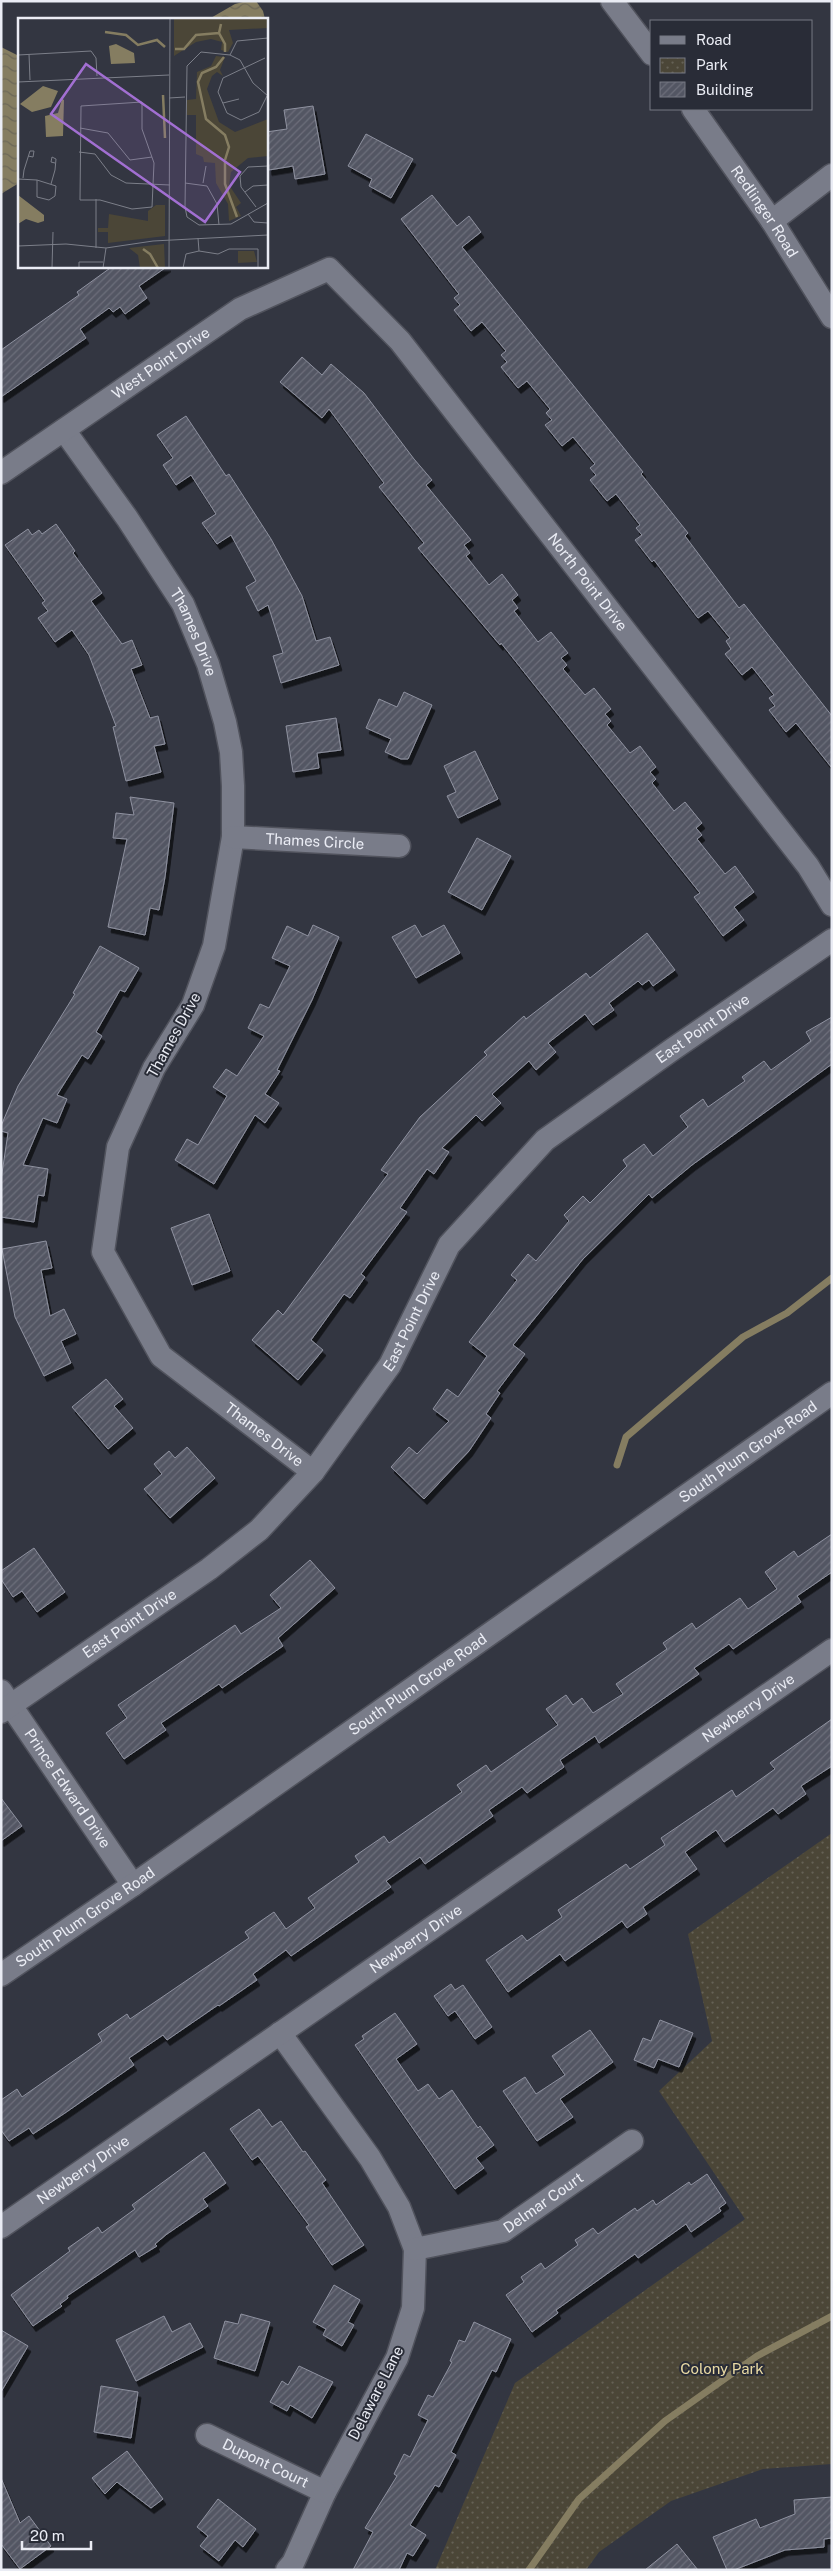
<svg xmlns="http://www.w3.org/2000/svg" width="833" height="2571" font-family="'Public Sans',sans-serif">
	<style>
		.park { fill: url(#park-dots) }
		.water { fill: url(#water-waves) }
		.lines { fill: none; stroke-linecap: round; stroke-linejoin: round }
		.stream { stroke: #857d61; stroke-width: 7 }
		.building { fill: url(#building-hatch); stroke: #8f92a0; filter: url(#shadow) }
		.minor-casing { stroke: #51535d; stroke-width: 25 }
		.minor { stroke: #797c89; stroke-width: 22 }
		.labels { text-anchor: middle; stroke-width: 4; stroke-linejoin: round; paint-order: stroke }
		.street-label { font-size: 15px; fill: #eaecf4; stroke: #292c37 }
		.park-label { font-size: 15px; fill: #e9daa4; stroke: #292c37 }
		.inset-river { fill: none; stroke: #857d61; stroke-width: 2.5 }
		.inset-road { fill: none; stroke: #7c7f89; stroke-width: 1 }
		.view { fill: #a26fd2; fill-opacity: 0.15; stroke: #a26fd2; stroke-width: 2.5 }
		.inset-edge { fill: none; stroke: #eaecf4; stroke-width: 2.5 }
	</style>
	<defs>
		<pattern id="park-dots" width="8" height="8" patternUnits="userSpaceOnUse" patternTransform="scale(1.25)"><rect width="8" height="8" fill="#4b4637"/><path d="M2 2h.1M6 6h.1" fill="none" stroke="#656155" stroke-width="1.8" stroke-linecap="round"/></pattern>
		<pattern id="water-waves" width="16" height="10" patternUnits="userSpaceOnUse" patternTransform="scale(1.25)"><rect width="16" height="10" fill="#857d61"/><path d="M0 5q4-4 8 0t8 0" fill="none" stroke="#6c6757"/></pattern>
		<pattern id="building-hatch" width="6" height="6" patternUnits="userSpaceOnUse" patternTransform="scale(1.25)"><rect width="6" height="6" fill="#535663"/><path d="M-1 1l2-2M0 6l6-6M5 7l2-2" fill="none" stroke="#6c6e7a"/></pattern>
		<filter id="shadow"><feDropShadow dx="3" dy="5.5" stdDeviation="0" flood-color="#0009"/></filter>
	</defs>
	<rect width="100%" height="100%" fill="#333641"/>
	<!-- park -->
	<path class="park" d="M832,1833V2464L763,2469L671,2501L599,2552L586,2570H435L515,2383L745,2219L659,2091L712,2041L688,1934Z"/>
	<!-- water -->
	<g class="water">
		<path d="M247,1H256L263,11L265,19H209L235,4Z"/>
		<path d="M1,47L19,56V183L1,194Z"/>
	</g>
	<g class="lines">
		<!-- stream -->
		<g class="stream">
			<path d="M617,1465L626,1437L743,1337L787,1313L832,1278"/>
			<path d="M529,2570L579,2499L665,2421L757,2356L832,2316"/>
		</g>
	</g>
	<!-- building -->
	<g class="building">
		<path d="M313,106L325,174L295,179L293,166L269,170L266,132L287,129L284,110Z"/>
		<path d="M366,134L413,159L391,198L369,186L372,179L348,166Z"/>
		<path d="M432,195L457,226L469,216L481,232L462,247L643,472L641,474L688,533L685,536L739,608L744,604L832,716V768L796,723L786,732L769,710L775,706L769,698L774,695L752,667L742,675L725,654L731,649L726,641L730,638L708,611L698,618L654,560L652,562L635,540L642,535L636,528L640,525L616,494L607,501L590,480L596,475L590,468L595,464L573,437L562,446L545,425L552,420L546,413L550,409L527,381L518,388L501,367L507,362L501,355L506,351L482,322L471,331L454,310L460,305L454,298L459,294L401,219Z"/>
		<path d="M113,266H168L139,286L147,298L125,314L120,307L113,312L109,308L80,329L86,338L1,397V350L79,295L77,292Z"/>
		<path d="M302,357L322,375L331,364L364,393L414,459L432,480L426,485L471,540L464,545L470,553L466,556L489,585L502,574L518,595L512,600L518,608L514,611L538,642L551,632L568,653L561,658L567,665L563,669L585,695L594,688L611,709L605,714L611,721L607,725L630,753L640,746L656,767L650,772L656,779L652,783L674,811L685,802L702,823L696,828L702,835L697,839L725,874L735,866L754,892L734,907L744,920L723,936L694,897L700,893L501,643L500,645L418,548L424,543L379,487L384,483L329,409L322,418L280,382Z"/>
		<path d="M186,416L226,476L229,474L271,539L302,596L316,641L330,637L339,665L281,683L273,656L283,653L268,605L258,611L246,587L256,581L231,535L217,544L202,523L216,514L191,475L176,485L163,465L173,458L157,435Z"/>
		<path d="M56,524L75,551L73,553L102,593L91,601L122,644L132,640L142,665L131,669L150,718L158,716L165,744L154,746L161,772L126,781L113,727L116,726L89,655L72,630L55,642L38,618L48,611L42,603L45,601L5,545L28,529L32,535L39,530L42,534Z"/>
		<path d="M404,692L432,705L408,759H401L385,752L391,739L366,728L379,699L397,707Z"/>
		<path d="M336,718L341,750L317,753L319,768L293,772L286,726Z"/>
		<path d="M475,751L498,799L458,818L447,796L456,792L444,766Z"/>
		<path d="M130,797L174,803L165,877L159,910L150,908L145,935L108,927L127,839L113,838L116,813L134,815Z"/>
		<path d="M477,838L511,856L482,910L448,892Z"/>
		<path d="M313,925L339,937L312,1000L277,1070L280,1071L265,1094L279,1103L265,1123L255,1115L214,1184L175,1160L187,1139L198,1145L227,1096L213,1087L226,1069L237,1076L264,1036L248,1028L260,1004L269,1008L290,966L272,958L287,926L308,936Z"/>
		<path d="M415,925L422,937L444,925L460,953L416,978L392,937Z"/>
		<path d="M647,933L675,970L653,986L649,980L642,985L638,981L609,1003L614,1010L593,1025L585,1014L548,1043L556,1052L536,1070L529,1061L492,1094L501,1103L482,1121L476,1115L442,1148L449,1152L434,1174L427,1169L400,1208L407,1212L361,1274L365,1277L350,1298L344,1294L311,1340L323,1350L298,1380L252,1340L278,1310L283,1315L388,1174L381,1170L420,1117L487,1055L484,1052L524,1016L526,1019L586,973L590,978Z"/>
		<path d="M100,946L139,968L125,992L120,990L96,1032L102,1036L88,1059L82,1055L57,1095L67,1099L57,1123L43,1118L23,1165L48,1169L44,1196L38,1195L34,1222L1,1217V1180L8,1133L1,1131V1126L18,1086L75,994L73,993Z"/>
		<path d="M832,1017V1064L692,1165L652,1198L649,1194L583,1259L513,1345L525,1354L497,1391L500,1393L486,1414L491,1418L469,1451L424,1499L391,1467L409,1447L417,1454L449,1421L433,1409L447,1389L458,1397L487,1356L469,1342L517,1280L511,1275L528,1254L536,1261L569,1221L564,1215L583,1196L590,1203L627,1166L623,1160L644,1144L653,1156L688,1127L680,1116L703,1099L708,1107L745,1081L742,1077L764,1061L771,1070L811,1041L806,1032Z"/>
		<path d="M209,1214L230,1271L192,1285L171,1228Z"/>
		<path d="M46,1241L52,1268L41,1270L50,1316L64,1309L76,1334L61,1341L71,1363L44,1376L15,1317L2,1249Z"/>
		<path d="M106,1379L123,1399L114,1406L133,1428L108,1449L72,1407Z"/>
		<path d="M187,1447L215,1478L170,1518L144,1489L162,1474L154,1464L169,1451L175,1458Z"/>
		<path d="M832,1534V1572L797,1596L801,1602L733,1649L729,1644L694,1668L699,1674L599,1743L595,1736L560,1760L564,1767L527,1793L522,1787L489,1810L493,1816L425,1864L420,1857L386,1881L391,1887L291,1956L286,1950L253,1974L257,1980L219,2006L218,2005L167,2040L163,2035L129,2058L134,2065L65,2113L33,2134L29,2128L9,2141L1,2130V2100L17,2089L22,2097L102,2041L98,2034L127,2014L130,2019L249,1938L245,1932L274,1912L286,1929L315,1908L308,1898L359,1862L355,1856L384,1836L389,1843L462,1792L457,1785L486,1765L491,1772L558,1725L546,1709L566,1695L573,1705L582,1698L593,1713L623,1694L616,1684L667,1649L663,1643L692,1623L696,1629L740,1598L748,1609L777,1589L765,1572L794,1551L798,1557Z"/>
		<path d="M34,1548L65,1592L37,1612L22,1591L13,1597L1,1579V1571Z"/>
		<path d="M310,1560L335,1588L278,1638L283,1646L222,1688L219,1684L161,1723L166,1730L124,1759L106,1733L127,1718L118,1705L235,1625L241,1634L281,1608L270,1595Z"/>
		<path d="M832,1719V1766L801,1786L806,1794L778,1814L773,1808L724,1842L716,1830L685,1852L697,1869L643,1907L647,1914L627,1928L622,1921L565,1961L560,1954L508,1992L486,1960L522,1935L527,1941L562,1917L558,1910L626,1864L630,1869L665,1845L661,1838L723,1796L732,1790L736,1797L775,1769L770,1763Z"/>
		<path d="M1,1798L22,1826L1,1841Z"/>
		<path d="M451,1984L455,1990L463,1985L492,2027L475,2039L455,2011L448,2016L434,1996Z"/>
		<path d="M395,2013L417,2044L396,2059L418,2091L428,2084L439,2099L452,2090L478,2128L480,2126L494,2145L476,2158L484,2168L455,2189L355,2045L364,2039L362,2036Z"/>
		<path d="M660,2020L693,2033L679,2067L658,2059L654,2068L634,2060L643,2038L651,2041Z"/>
		<path d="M590,2030L613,2062L560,2099L573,2117L537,2141L503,2091L525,2077L536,2094L565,2075L552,2056Z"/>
		<path d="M259,2109L272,2127L281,2121L303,2152L305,2151L326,2180L322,2183L364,2245L332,2265L306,2227L309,2225L258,2156L252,2160L230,2129Z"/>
		<path d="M204,2152L226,2183L203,2199L208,2206L167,2234L155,2244L157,2246L139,2257L135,2250L67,2296L68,2298L60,2304L62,2306L33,2326L11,2295L70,2251L68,2248L98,2227L102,2233L135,2209L132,2205Z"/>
		<path d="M707,2174L726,2203L719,2208L721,2211L691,2232L686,2224L638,2258L635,2254L556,2310L558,2313L532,2332L506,2295L524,2282L521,2277L541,2263L545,2269L578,2245L575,2240L593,2228L598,2234L635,2208L637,2211L653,2200L656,2205L689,2182L691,2185Z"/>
		<path d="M334,2285L360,2300L348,2322L354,2325L342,2346L323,2335L326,2329L313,2322Z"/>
		<path d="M241,2314L270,2322L255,2371L214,2358L225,2321L238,2324Z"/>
		<path d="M164,2316L172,2332L190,2323L203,2347L136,2381L116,2340Z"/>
		<path d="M474,2322L511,2339L496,2372L492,2370L451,2452L456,2455L439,2487L435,2485L410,2525L426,2535L413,2556L407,2553L399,2570H353L373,2532L365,2528L397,2476L394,2474L404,2454L410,2457L428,2420L418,2415L428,2395L433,2397L452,2362L450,2361L459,2340L465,2342Z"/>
		<path d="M1,2330L28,2346L1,2392Z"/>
		<path d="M299,2366L333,2382L312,2418L290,2405L287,2411L270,2402L282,2381L288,2385Z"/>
		<path d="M101,2386L138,2392L131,2438L94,2432Z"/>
		<path d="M127,2451L163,2499L151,2508L117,2482L105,2494L92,2478Z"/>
		<path d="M1,2478L20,2523L29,2516L51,2546L20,2569L1,2544Z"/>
		<path d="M832,2497V2538L824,2539V2547L785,2550L734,2570H727L713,2537L756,2519L760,2528L795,2514L794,2500Z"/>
		<path d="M218,2499L256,2529L243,2547L235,2540L219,2561L200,2546L208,2536L197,2527Z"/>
		<path d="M677,2544L698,2570H645Z"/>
	</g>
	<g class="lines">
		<defs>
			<g id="minor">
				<path d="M612,1L652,54"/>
				<path id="s1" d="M693,109L772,221L832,317"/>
				<path d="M772,221L832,175"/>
				<path id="s2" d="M64,430L127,518L183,604L208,664L225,722L231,752L233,786V837L214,946L193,1005L154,1068L118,1147L103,1252L161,1356L313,1472"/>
				<path id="s3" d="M1,473L240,309L329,269L400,341L808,866L832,905"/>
				<path id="s4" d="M233,837L399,846"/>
				<path id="s5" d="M1,1691L133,1885"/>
				<path id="s6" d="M1,1712L209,1569L259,1530L313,1472L390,1365L449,1245L545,1140L673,1049L832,940"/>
				<path id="s7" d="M1,1975L133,1885L832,1393"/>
				<path d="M280,2033L370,2158L399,2207L415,2249L413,2308L397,2358L325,2492L293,2563L287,2570"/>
				<path id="s8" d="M1,2227L832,1650"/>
				<path id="s9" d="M415,2249L503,2231L632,2141"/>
				<path id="s10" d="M207,2435L325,2492"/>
			</g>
		</defs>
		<!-- minor casing -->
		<use href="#minor" class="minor-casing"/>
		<!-- minor -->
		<use href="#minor" class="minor"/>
	</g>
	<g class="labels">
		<!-- street labels -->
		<g class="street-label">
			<text dy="5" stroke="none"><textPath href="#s1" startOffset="125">Redlinger Road</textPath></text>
			<text dy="5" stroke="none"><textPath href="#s3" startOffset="194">West Point Drive</textPath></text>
			<text dy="5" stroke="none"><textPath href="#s3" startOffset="794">North Point Drive</textPath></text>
			<text dy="5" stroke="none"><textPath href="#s2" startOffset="241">Thames Drive</textPath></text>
			<text dy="5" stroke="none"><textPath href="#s4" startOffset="82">Thames Circle</textPath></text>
			<text dy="5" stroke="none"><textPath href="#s6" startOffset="996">East Point Drive</textPath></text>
			<text transform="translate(174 1035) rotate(-61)" y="5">Thames Drive</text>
			<text dy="5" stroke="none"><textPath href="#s6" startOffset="576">East Point Drive</textPath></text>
			<text dy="5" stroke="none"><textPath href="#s2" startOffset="1141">Thames Drive</textPath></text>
			<text dy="5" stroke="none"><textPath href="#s7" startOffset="912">South Plum Grove Road</textPath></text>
			<text dy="5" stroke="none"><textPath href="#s6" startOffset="156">East Point Drive</textPath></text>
			<text dy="5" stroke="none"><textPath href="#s7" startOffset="508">South Plum Grove Road</textPath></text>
			<text dy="5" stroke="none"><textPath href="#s8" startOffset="910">Newberry Drive</textPath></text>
			<text dy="5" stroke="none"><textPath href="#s5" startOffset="118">Prince Edward Drive</textPath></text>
			<text dy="5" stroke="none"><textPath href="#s7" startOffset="102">South Plum Grove Road</textPath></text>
			<text dy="5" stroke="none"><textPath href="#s8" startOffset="505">Newberry Drive</textPath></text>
			<text dy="5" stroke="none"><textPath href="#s8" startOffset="100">Newberry Drive</textPath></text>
			<text dy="5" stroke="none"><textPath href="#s9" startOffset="139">Delmar Court</textPath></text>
			<text transform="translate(376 2393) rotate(-63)" y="5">Delaware Lane</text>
			<text dy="5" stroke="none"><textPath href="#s10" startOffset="65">Dupont Court</textPath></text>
		</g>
		<!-- park labels -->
		<g class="park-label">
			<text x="722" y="2374">Colony Park</text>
		</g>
	</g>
	<!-- overview -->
	<g transform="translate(18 18)">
		<rect width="250" height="250" fill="#333641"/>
		<path d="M156,0H250V10L211,12L215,25L210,34L203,32L204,24L193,21L178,24L156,38ZM220,233H236L239,244L220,245Z" fill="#4b4637"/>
		<path d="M198,38L207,39L202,52L205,58L199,54L194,58L189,71L201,104L217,114L250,101V138L230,140L213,154L211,167L223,185L218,189L223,198L211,203L210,186L198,165L197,145L186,144L185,139L178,136V97H169V82L178,81L179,54L193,48ZM138,187H147V218L90,225V214H80V210H90L91,196L130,203V193ZM146,226L147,250H122L120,237L111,230Z" fill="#4b4637"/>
		<path d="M98,26L116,35L117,45L93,46L91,28ZM25,68L40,73L33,89L14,94L2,86ZM44,81L46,82L45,118L28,119L27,98L40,95ZM0,177L26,197V203L20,205L8,201L0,206Z" fill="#857d61"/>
		<path class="inset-river" d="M203,6L201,15L207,26V34M87,14L108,17L120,27L139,22L147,29M157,31H166L178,17L201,15M206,39L198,49L184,55L180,64L188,101L207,117L211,129L207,142M145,77L147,120M207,143V166L219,199M125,231L132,236L140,250"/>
		<path class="inset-road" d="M11,36L12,62M0,37L73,33L78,40L79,58M212,37L219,23L250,20M247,40L205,60L200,74L209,95L223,102L241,94L249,78M0,64L151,57M250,78L235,65L222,42L212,37L183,34L169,48L167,189L169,199L181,207L213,206L250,185M151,80L167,79M124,84V111L136,145L134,189L114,191L82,182H62L63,88ZM205,85L221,81M62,110L90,115L112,142L134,139M61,134L77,136L93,157L108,165L152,167M5,160L6,152L12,133H16L15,139L10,138M0,161L19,162L38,168L37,178L31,182L19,179V162M167,165L189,168L199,186L201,207M185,165L188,148M33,166L37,152L38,141L34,139L33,144L37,145M227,174L235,168L250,167M238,189L223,169L222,158L230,149L250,148M230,196L236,204L250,205M180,220L181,233L200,236M0,228L48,226L88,230L135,223L250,217M78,230V181M200,236L211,231H240V250M34,250L35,214M61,250V244H85M85,250L88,230M151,250L152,0M165,250L168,236L181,233"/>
		<path class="view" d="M68,46L222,154L187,204L33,96Z"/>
		<rect width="250" height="250" class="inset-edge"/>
	</g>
	<!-- border -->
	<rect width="833" height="2571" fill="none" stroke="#eaecf4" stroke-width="5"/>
	<!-- legend -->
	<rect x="650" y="20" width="162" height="90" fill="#292c37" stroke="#767983"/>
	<rect x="660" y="36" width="25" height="8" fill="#797c89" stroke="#767983"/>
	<text x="696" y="45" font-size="15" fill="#eaecf4">Road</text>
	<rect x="660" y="58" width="25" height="15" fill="url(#park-dots)" stroke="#767983"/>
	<text x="696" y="70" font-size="15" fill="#eaecf4">Park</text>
	<rect x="660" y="82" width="25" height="15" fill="url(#building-hatch)" stroke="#767983"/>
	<text x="696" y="95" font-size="15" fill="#eaecf4">Building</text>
	<!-- scale -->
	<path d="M22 2541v8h69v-8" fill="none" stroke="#eaecf4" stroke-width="2.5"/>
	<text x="30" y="2541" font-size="15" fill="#eaecf4" stroke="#292c37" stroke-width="4" paint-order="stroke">20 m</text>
</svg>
